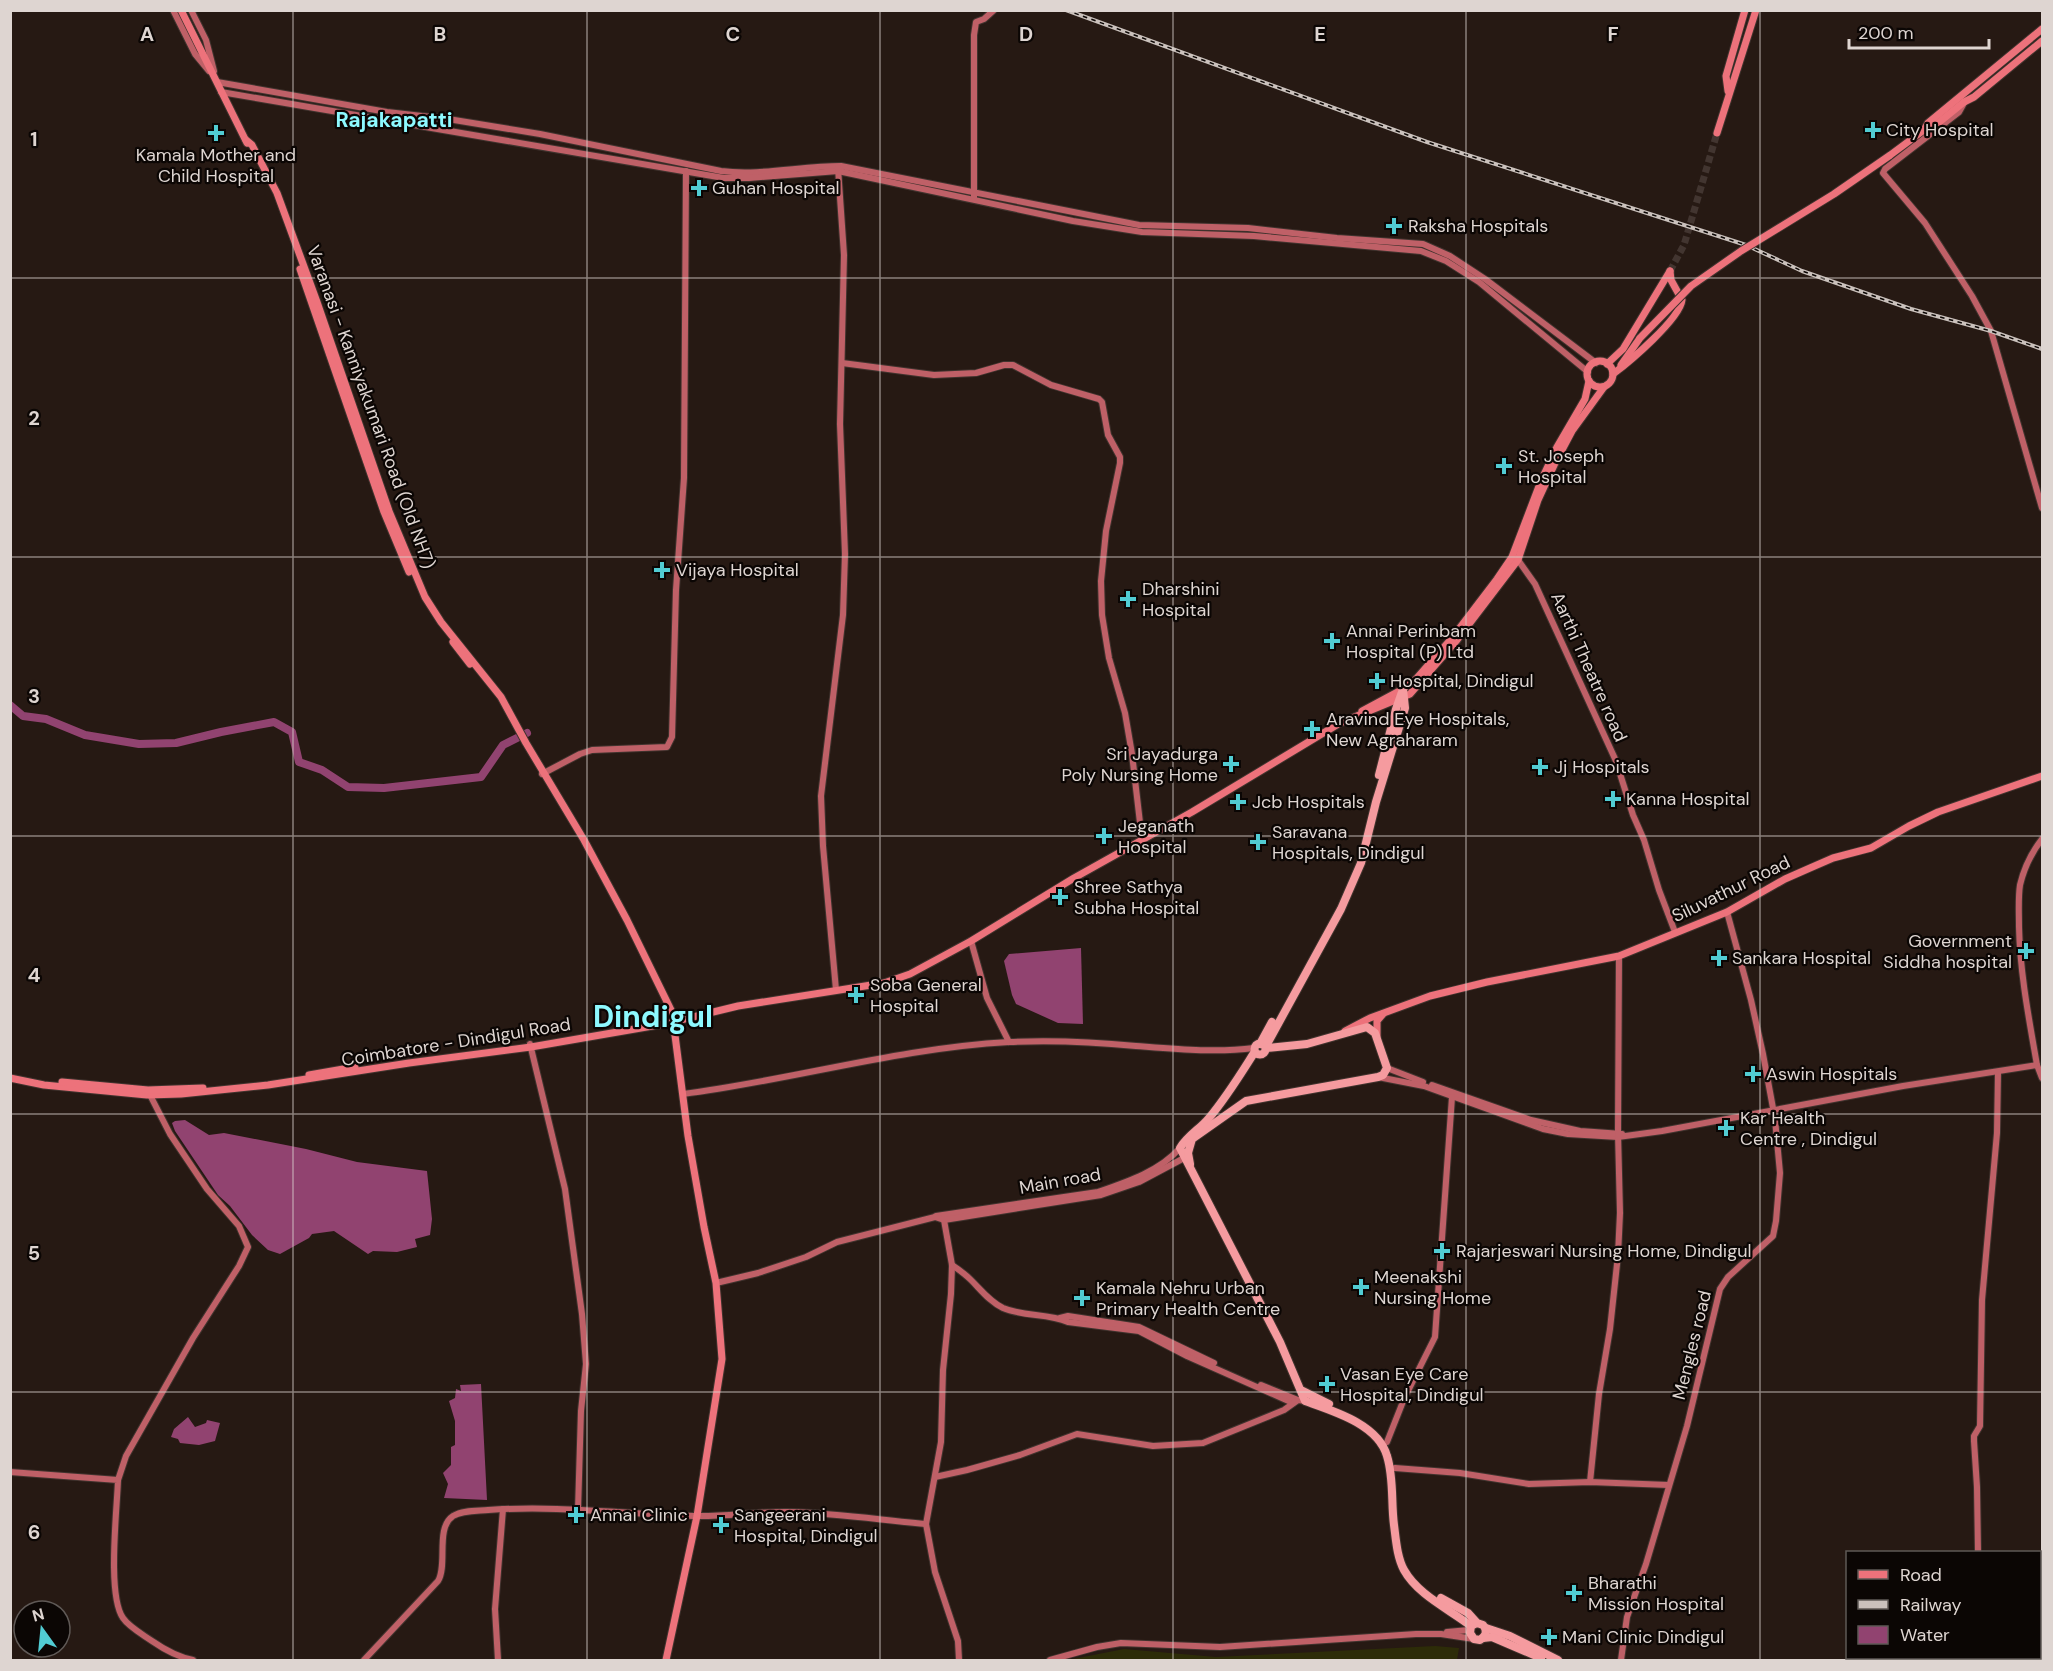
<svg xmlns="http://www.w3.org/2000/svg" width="2053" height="1671" font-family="'DM Sans',sans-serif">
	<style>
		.green { fill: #2d2c08 }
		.water { fill: #914370 }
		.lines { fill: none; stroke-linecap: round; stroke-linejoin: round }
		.river { stroke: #914370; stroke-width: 8 }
		.primary-tunnel { stroke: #423530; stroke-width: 7; stroke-dasharray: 7 3.5; stroke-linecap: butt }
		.secondary-casing { stroke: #40332e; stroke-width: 8 }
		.primary-casing { stroke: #40332e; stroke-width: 9 }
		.highway-casing { stroke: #40332e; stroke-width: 10 }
		.secondary { stroke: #bf6067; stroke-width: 6 }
		.primary { stroke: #ed727b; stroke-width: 7 }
		.highway { stroke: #f59b9f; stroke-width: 8 }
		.rail-casing { stroke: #cac1bc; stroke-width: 4 }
		.rail { stroke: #0b0604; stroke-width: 1.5; stroke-dasharray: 4.5; stroke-linecap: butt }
		.primary-bridge-casing { stroke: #40332e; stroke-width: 9; stroke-linecap: butt }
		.primary-bridge { stroke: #ed727b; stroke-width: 7 }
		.grid { fill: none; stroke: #ded5d1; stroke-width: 1.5; stroke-opacity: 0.55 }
		.poi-dot { fill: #51ccd3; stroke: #0b0604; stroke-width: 2 }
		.labels { text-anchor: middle; stroke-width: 4.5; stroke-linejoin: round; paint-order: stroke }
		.poi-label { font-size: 18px; fill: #ded5d1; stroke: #0b0604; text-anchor: start }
		.street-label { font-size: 18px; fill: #ded5d1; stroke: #0b0604 }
		.quarter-label { font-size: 21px; font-weight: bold; fill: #8df9ff; stroke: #0b0604 }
		.town-label { font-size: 30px; font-weight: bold; fill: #8df9ff; stroke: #0b0604 }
		.grid-label { font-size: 20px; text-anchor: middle; font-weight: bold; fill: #ded5d1; stroke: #0b0604; stroke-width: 4.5; stroke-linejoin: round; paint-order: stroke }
	</style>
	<rect width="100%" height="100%" fill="#261913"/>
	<!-- green -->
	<path class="green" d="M1435,1646L1459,1648L1457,1660H1068L1124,1649L1216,1657Z"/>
	<!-- water -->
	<g class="water">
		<path d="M1081,948L1083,1024L1058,1023L1016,1004L1012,995L1004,961L1009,954Z"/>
		<path d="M185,1120L209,1135L224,1133L306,1149L357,1162L427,1171L432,1219L430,1235L415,1239L417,1247L397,1252L373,1251L368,1254L334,1231L312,1234L309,1238L280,1254L268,1250L252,1235L230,1206L218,1195L175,1131L172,1123L175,1121Z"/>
		<path d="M481,1384L487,1500L444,1498L448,1484L443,1473L451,1465V1447L455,1445V1421L449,1401L455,1398L456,1389L461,1391L460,1385Z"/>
		<path d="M188,1417L195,1427L206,1423L207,1420L220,1423L215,1441L199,1445L180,1443L178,1439L171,1437L174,1429Z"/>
	</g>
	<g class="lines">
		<!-- river -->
		<path class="river" d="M10,705L23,716L46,719L85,735L139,744L176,743L221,732L274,722L292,732L299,762L322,770L348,787L384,788L481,777L503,745L527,733"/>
		<!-- primary-tunnel -->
		<path class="primary-tunnel" d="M1670,271L1684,245L1717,133"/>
		<defs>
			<g id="secondary">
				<path d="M173,10L195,54L209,71"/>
				<path d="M191,10L206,40L214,71"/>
				<path d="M217,82L387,112L448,119L540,134L721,171C760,176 801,166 841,166L1139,225L1248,228L1337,238L1423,244L1450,256L1485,279L1596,363"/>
				<path d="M221,92L724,178H749L838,171L1073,221L1142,232L1254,236L1421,251L1446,261L1479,282L1588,372"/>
				<path d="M1964,103L1959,112L1885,169L1883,173L1925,223L1972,296L1991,331L2042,508"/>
				<path d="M974,198V35L976,22L984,19L994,10"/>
				<path d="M842,363L934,375L976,373L1004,365H1013L1051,385L1099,399L1102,402L1108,435L1120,457V463L1106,531L1101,581L1102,615L1109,658L1125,713L1132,754L1142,840"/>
				<path d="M1514,558L1518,560L1535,584L1616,761L1633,815L1644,840L1659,890L1675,932"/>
				<path d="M542,774L580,754L592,750L667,747L672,737L676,590L684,478L686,171"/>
				<path d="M971,941L987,998L1009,1042"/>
				<path d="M836,990L823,846L821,796L843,615L845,554L840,424L844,255L838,168"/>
				<path d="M530,1044L565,1189L582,1314L586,1364L581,1411L578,1510"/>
				<path d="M2037,1065L2042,1078"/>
				<path d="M1387,1068L1423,1082"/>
				<path d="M1378,1077L1424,1086L1543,1129L1568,1134L1618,1137L1662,1131L1903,1086L2037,1065C2029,1019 2020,973 2019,927C2019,913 2018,898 2020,885C2024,868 2032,852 2042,839"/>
				<path d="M1432,1085L1531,1120L1580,1131L1622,1134"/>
				<path d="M683,1094C792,1080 899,1048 1009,1042C1051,1040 1095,1042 1136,1046C1175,1049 1216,1053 1254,1048"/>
				<path d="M936,1216L1098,1192C1127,1182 1160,1171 1180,1148"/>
				<path d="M944,1220L952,1265L951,1294L943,1370L941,1442L926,1524L935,1572L958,1641L959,1660"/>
				<path d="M952,1265C958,1269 965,1274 971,1280C981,1290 990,1302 1003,1308C1024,1317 1048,1313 1068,1322L1139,1331L1187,1356L1293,1403"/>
				<path d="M716,1283L758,1273L806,1257L837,1242L935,1217L944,1220L1101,1195L1139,1182L1186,1157"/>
				<path d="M1060,1318L1068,1316L1139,1327L1214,1363"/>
				<path d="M1261,1385L1298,1400"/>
				<path d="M1387,1442L1404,1399L1435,1337L1452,1097"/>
				<path d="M1395,1468L1460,1473L1529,1484L1590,1482L1669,1485"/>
				<path d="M10,1472L118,1480C117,1510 107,1595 123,1618C129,1627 142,1634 152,1641C165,1650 177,1657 193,1660"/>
				<path d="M935,1477L967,1470L1020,1455L1077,1434L1153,1446L1203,1443L1284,1410L1298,1400L1306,1401"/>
				<path d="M118,1480L126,1456L193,1338L239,1266L248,1247L239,1226L207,1189L170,1134L149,1093"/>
				<path d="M1590,1482L1599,1394L1610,1329L1618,1255L1620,1213L1618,1133L1619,956"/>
				<path d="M1978,1552L1977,1487L1974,1441V1436L1980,1426L1982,1300L1997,1133L1998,1072"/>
				<path d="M1447,1632L1469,1630"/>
				<path d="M364,1660L438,1581C448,1565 435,1528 453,1516C463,1510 477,1511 488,1510C557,1505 625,1514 694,1516C726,1517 758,1511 790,1512C835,1513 881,1520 926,1524"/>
				<path d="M498,1660L495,1609L503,1509"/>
				<path d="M1050,1660L1097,1647L1121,1643L1220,1647L1416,1634H1441L1474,1639"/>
				<path d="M1621,1660L1627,1617L1646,1564L1687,1426L1720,1289L1728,1277L1773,1236L1776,1221L1780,1173L1775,1119L1763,1054L1751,1000L1727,912"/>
				<path d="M1877,1660L1948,1658"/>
			</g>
			<g id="primary">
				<path d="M181,10L247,143"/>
				<path d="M1728,91L1726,76L1745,10"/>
				<path d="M1924,130L1928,123L2042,29"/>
				<path d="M1717,133L1756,10"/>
				<path d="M246,140L252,145L277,193L317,302L389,511L425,597L441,622L501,697L526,743L584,840L627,920L672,1012L688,1136L704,1227L716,1283L722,1359L697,1516L666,1660"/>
				<path d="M1889,156L1924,130L1932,128L1964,102L1974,97L2042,41"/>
				<path d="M300,269L384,512L409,572"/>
				<circle cx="1600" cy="374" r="13"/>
				<path d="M1607,364L1623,349L1670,271"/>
				<path d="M1621,365L1640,338"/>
				<path d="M1613,374C1629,362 1680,319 1682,300L1671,280L1670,271"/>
				<path d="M453,642L470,664"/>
				<path d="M1362,711L1403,689L1416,679L1452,638L1497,579L1512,557L1541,481L1557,447L1585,399L1589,381"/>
				<path d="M1345,1031L1370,1018L1430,996L1487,982L1619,956L1727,912L1785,879L1810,868L1833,858L1871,848L1909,826L1938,812L2042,776"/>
				<path d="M1377,1036V1021L1383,1014"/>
				<path d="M309,1075L355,1067"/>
				<path d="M10,1078L44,1085L147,1095L181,1094L268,1085L409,1063L531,1047L664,1024L738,1006L884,983L910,974L971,941L1074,878L1192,812L1340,723L1410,694L1457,640L1518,560L1538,500L1555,463L1572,431L1604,387"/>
				<path d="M62,1082L148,1090L203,1088"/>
			</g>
			<g id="highway">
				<path d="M1379,775L1396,709L1403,689"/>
				<circle cx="1260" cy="1049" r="5.5"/>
				<path d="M1260,1044L1272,1022"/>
				<path d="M1266,1046L1341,909L1361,863L1376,802L1405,708L1403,689"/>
				<path d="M1254,1053C1240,1075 1226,1098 1209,1118C1200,1129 1188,1135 1180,1148L1280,1342L1305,1401C1333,1411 1378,1424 1387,1456C1394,1478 1391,1503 1394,1525C1396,1540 1397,1557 1404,1570C1418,1595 1449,1609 1471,1626"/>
				<path d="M1190,1164L1188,1153L1192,1139L1246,1101L1378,1077L1383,1075L1387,1068L1375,1033L1367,1027L1307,1044L1267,1048"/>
				<path d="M1303,1391L1329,1404"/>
				<path d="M1441,1598L1468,1613L1477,1623L1483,1625C1488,1631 1486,1636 1480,1640L1474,1639L1470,1633L1471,1626L1477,1623"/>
				<path d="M1486,1628L1510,1636L1558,1660"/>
				<path d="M1483,1638L1492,1637L1541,1658"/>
			</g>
		</defs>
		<!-- secondary casing -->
		<use href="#secondary" class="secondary-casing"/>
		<!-- primary casing -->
		<use href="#primary" class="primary-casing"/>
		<!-- highway casing -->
		<use href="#highway" class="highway-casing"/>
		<!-- secondary -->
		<use href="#secondary" class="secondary"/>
		<!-- primary -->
		<use href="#primary" class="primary"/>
		<!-- highway -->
		<use href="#highway" class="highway"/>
		<defs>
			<g id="rail">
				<path d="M1066,10L1427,142L1746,245L1802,271L1911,309L1991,331L2042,349"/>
				<path d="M2040,1629L2042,1625"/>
				<path d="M2014,1660L2016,1658"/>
				<path d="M2041,1660L2042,1659"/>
			</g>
		</defs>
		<!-- rail casing -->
		<use href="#rail" class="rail-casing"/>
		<!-- rail -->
		<use href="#rail" class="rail"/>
		<defs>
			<path id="primary-bridge" d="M1640,338L1691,286L1741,251L1834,194L1889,156"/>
		</defs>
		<!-- primary-bridge casing -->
		<use href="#primary-bridge" class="primary-bridge-casing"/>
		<!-- primary-bridge -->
		<use href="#primary-bridge" class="primary-bridge"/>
	</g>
	<!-- grid -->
	<path class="grid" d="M293,10V1660M587,10V1660M880,10V1660M1173,10V1660M1466,10V1660M1760,10V1660M10,278H2042M10,557H2042M10,836H2042M10,1114H2042M10,1392H2042"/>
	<!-- markers -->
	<g class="poi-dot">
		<path d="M1870 121h6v6h6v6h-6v6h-6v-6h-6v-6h6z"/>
		<path d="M213 124h6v6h6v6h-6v6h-6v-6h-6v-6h6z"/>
		<path d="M696 179h6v6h6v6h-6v6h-6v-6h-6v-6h6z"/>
		<path d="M1391 217h6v6h6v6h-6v6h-6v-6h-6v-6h6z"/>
		<path d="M1501 457h6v6h6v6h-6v6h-6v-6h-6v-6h6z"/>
		<path d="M659 561h6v6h6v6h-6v6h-6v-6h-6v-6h6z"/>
		<path d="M1125 590h6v6h6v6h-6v6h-6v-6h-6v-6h6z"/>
		<path d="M1329 632h6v6h6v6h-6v6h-6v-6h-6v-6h6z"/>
		<path d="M1374 672h6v6h6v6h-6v6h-6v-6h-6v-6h6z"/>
		<path d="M1309 720h6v6h6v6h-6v6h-6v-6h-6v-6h6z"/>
		<path d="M1228 755h6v6h6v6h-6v6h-6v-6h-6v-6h6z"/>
		<path d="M1537 758h6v6h6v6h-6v6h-6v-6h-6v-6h6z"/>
		<path d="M1610 790h6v6h6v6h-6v6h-6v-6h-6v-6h6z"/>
		<path d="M1235 793h6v6h6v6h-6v6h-6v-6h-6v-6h6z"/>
		<path d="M1101 827h6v6h6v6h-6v6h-6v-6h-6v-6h6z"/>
		<path d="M1255 833h6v6h6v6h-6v6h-6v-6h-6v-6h6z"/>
		<path d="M1057 888h6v6h6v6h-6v6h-6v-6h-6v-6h6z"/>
		<path d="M2023 942h6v6h6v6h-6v6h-6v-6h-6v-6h6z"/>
		<path d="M1716 949h6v6h6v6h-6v6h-6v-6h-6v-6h6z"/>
		<path d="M853 986h6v6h6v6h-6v6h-6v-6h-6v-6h6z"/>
		<path d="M1750 1065h6v6h6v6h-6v6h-6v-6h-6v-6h6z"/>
		<path d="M1723 1119h6v6h6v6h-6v6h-6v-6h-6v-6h6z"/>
		<path d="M1439 1242h6v6h6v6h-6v6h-6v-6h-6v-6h6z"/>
		<path d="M1358 1278h6v6h6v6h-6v6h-6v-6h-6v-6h6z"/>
		<path d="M1079 1289h6v6h6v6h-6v6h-6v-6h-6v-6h6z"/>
		<path d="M1324 1375h6v6h6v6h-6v6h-6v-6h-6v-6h6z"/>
		<path d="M573 1506h6v6h6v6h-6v6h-6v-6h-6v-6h6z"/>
		<path d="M718 1516h6v6h6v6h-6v6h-6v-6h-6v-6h6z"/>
		<path d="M1571 1584h6v6h6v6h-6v6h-6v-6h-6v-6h6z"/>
		<path d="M1546 1628h6v6h6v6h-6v6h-6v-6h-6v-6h6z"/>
	</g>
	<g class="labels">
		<!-- poi labels -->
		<g class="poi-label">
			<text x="1886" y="136">City Hospital</text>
			<text x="216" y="161" text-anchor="middle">Kamala Mother and<tspan x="216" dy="21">Child Hospital</tspan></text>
			<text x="712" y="194">Guhan Hospital</text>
			<text x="1408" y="232">Raksha Hospitals</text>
			<text x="1518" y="462">St. Joseph<tspan x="1518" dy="21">Hospital</tspan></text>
			<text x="676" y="576">Vijaya Hospital</text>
			<text x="1142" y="595">Dharshini<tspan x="1142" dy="21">Hospital</tspan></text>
			<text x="1346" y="637">Annai Perinbam<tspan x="1346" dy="21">Hospital (P) Ltd</tspan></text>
			<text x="1390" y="687">Hospital, Dindigul</text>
			<text x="1326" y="725">Aravind Eye Hospitals,<tspan x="1326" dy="21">New Agraharam</tspan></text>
			<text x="1218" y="760" text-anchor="end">Sri Jayadurga<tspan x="1218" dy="21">Poly Nursing Home</tspan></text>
			<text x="1554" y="773">Jj Hospitals</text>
			<text x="1626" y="805">Kanna Hospital</text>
			<text x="1252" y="808">Jcb Hospitals</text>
			<text x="1118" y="832">Jeganath<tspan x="1118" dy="21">Hospital</tspan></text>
			<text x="1272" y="838">Saravana<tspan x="1272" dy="21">Hospitals, Dindigul</tspan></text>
			<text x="1074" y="893">Shree Sathya<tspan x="1074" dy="21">Subha Hospital</tspan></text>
			<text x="2012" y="947" text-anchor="end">Government<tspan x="2012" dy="21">Siddha hospital</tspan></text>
			<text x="1732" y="964">Sankara Hospital</text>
			<text x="870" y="991">Soba General<tspan x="870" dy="21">Hospital</tspan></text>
			<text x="1766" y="1080">Aswin Hospitals</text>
			<text x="1740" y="1124">Kar Health<tspan x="1740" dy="21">Centre , Dindigul</tspan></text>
			<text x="1456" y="1257">Rajarjeswari Nursing Home, Dindigul</text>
			<text x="1374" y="1283">Meenakshi<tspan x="1374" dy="21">Nursing Home</tspan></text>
			<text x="1096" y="1294">Kamala Nehru Urban<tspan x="1096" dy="21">Primary Health Centre</tspan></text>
			<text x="1340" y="1380">Vasan Eye Care<tspan x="1340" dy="21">Hospital, Dindigul</tspan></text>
			<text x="590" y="1521">Annai Clinic</text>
			<text x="734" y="1521">Sangeerani<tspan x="734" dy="21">Hospital, Dindigul</tspan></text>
			<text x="1588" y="1589">Bharathi<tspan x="1588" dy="21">Mission Hospital</tspan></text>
			<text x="1562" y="1643">Mani Clinic Dindigul</text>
		</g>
		<!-- street labels -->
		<g class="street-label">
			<text transform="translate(371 407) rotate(70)" y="6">Varanasi - Kanniyakumari Road (Old NH7)</text>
			<text transform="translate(1589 667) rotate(66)" y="6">Aarthi Theatre road</text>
			<text transform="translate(1731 889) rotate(-26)" y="6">Siluvathur Road</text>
			<text transform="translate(456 1042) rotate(-9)" y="6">Coimbatore - Dindigul Road</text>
			<text transform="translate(1060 1181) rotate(-10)" y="6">Main road</text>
			<text transform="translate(1692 1345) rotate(-76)" y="6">Mengles road</text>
		</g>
		<!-- quarter labels -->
		<g class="quarter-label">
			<text x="394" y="127">Rajakapatti</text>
		</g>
		<!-- town labels -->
		<g class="town-label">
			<text x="653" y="1027">Dindigul</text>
		</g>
	</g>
	<g class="grid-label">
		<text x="147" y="41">A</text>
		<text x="440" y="41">B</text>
		<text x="733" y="41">C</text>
		<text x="1026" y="41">D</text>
		<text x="1320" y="41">E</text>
		<text x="1613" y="41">F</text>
		<text x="34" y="146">1</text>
		<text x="34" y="425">2</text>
		<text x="34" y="703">3</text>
		<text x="34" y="982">4</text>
		<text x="34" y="1260">5</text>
		<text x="34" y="1539">6</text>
	</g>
	<!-- border -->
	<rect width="2053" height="1671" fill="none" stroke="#ded5d1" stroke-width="24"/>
	<!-- legend -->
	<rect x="1846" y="1551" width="195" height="108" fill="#0b0604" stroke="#5f5956" stroke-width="1.5"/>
	<rect x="1858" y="1570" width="30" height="9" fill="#ed727b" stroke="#5f5956" stroke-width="1.5"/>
	<text x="1900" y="1581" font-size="18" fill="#ded5d1">Road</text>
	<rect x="1858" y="1600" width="30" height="9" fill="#cac1bc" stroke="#5f5956" stroke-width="1.5"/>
	<text x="1900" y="1611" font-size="18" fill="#ded5d1">Railway</text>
	<rect x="1858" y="1626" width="30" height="18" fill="#914370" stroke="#5f5956" stroke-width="1.5"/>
	<text x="1900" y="1641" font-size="18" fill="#ded5d1">Water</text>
	<!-- north arrow -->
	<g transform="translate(42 1629) rotate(345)"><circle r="28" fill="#0b0604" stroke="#5f5956" stroke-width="1.5"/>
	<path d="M0-4.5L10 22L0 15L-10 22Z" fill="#51ccd3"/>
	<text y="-9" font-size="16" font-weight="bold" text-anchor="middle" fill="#ded5d1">N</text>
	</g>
	<!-- scale -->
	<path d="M1849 39v9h140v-9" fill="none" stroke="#ded5d1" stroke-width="3"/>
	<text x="1858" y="39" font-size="18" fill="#ded5d1" stroke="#0b0604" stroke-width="4.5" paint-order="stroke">200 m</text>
</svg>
